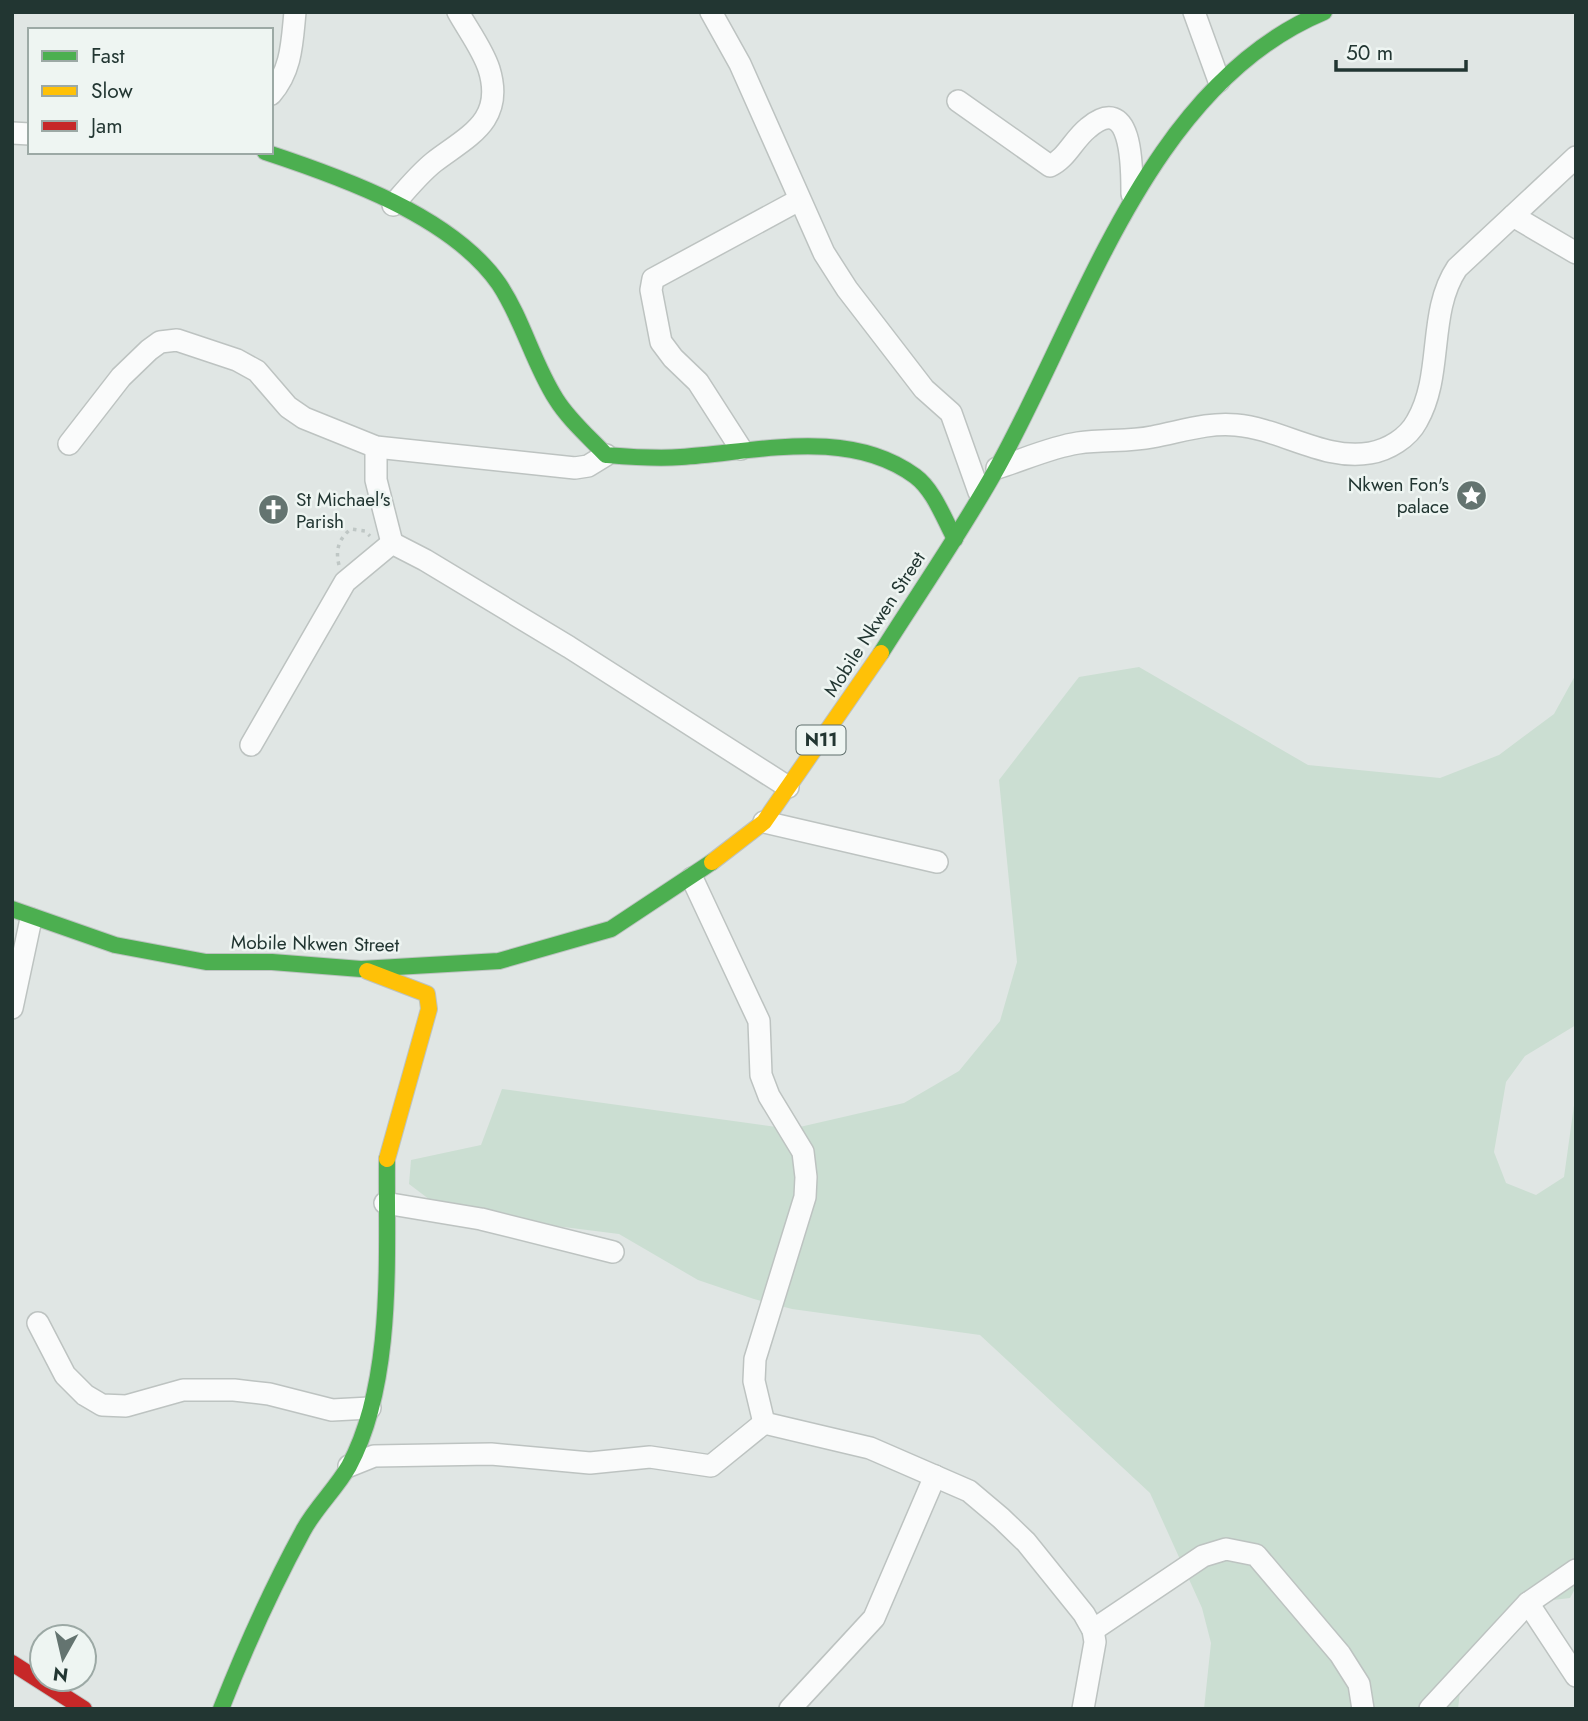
<svg xmlns="http://www.w3.org/2000/svg" width="1588" height="1721" font-family="Jost,sans-serif">
	<style>
		.green { fill: #cbded2 }
		.lines { fill: none; stroke-linecap: round; stroke-linejoin: round }
		.street-casing { stroke: #bdc3c1; stroke-width: 24 }
		.fast-casing { stroke: #bdc3c1; stroke-width: 18 }
		.slow-casing { stroke: #bdc3c1; stroke-width: 18 }
		.jam-casing { stroke: #bdc3c1; stroke-width: 18 }
		.path { stroke: #bfc7c5; stroke-width: 3.5; stroke-dasharray: 3.5 5; stroke-linecap: butt }
		.street { stroke: #fafbfb; stroke-width: 21 }
		.fast { stroke: #4caf50; stroke-width: 16 }
		.slow { stroke: #ffc107; stroke-width: 16 }
		.jam { stroke: #c62828; stroke-width: 16 }
		.labels { text-anchor: middle; stroke-width: 5; stroke-linejoin: round; paint-order: stroke }
		.shield { fill: #eef5f2; stroke: #5f6f6c; stroke-width: 2 }
		.shield-label { font-size: 18px; font-weight: bold; fill: #223632 }
		.poi-label { font-size: 19px; fill: #223632; stroke: #eef5f2; text-anchor: end }
		.street-label { font-size: 19px; fill: #223632; stroke: #eef5f2 }
	</style>
	<rect width="100%" height="100%" fill="#e0e6e4"/>
	<!-- green -->
	<path class="green" d="M1139,667L1308,765L1440,778L1499,755L1554,714L1576,674V1025L1525,1056L1506,1082L1494,1152L1506,1183L1536,1195L1564,1177L1576,1091V1587L1570,1598L1528,1603L1462,1674L1458,1709H1204L1211,1643L1202,1608L1150,1493L980,1335L792,1309L754,1299L698,1280L619,1234L446,1212L409,1184L411,1160L481,1145L502,1089L791,1129L904,1103L959,1071L1000,1021L1017,962L999,780L1079,677Z"/>
	<g class="lines">
		<defs>
			<g id="street">
				<path d="M711,12L740,64L824,253L847,289L924,389L951,413L979,492"/>
				<path d="M1194,12L1219,81"/>
				<path d="M271,94C292,70 292,42 295,12"/>
				<path d="M958,101L1050,166C1067,158 1073,140 1088,128C1133,90 1132,169 1132,194"/>
				<path d="M12,133L30,134"/>
				<path d="M393,205C406,190 419,174 434,162C468,136 505,121 489,69C483,50 468,30 458,12"/>
				<path d="M1513,216L1576,253"/>
				<path d="M69,444L121,377L149,350L160,342L177,340L237,360L257,371L288,407L304,418L376,447L575,468L588,466L606,455"/>
				<path d="M376,447V480L392,543"/>
				<path d="M741,449L698,382L673,358L661,342L651,290L653,279L799,200"/>
				<path d="M997,468C1023,460 1051,447 1078,443C1103,439 1128,442 1152,437C1180,432 1208,422 1236,425C1282,429 1324,461 1370,453C1388,450 1408,438 1417,421C1444,374 1427,313 1457,268L1576,157"/>
				<path d="M251,745L345,582L392,543L425,560L569,647L788,787"/>
				<path d="M764,822L937,862"/>
				<path d="M692,878L759,1021L761,1075L769,1096L803,1152L806,1177L805,1197L755,1359L754,1381L764,1423"/>
				<path d="M12,1008L31,919"/>
				<path d="M385,1203L481,1219L613,1252"/>
				<path d="M38,1323L65,1375L85,1395L102,1405L126,1406L183,1390H234L269,1394L332,1410L370,1408"/>
				<path d="M764,1423L870,1448L969,1491L1001,1518L1026,1542L1084,1614L1093,1630L1095,1642L1083,1709"/>
				<path d="M349,1466L374,1456L491,1454L590,1463L650,1457L711,1466L764,1423"/>
				<path d="M1528,1603L1576,1676"/>
				<path d="M1093,1630L1203,1556L1226,1549L1256,1555L1340,1654L1359,1684L1363,1709"/>
				<path d="M790,1709L874,1618L935,1476"/>
				<path d="M1430,1709L1528,1603L1576,1570"/>
			</g>
			<g id="fast">
				<path d="M265,152C341,177 452,216 499,284C523,320 533,363 556,399C569,420 589,437 606,455C631,457 655,459 681,457C757,452 848,427 915,476C934,490 944,519 955,539"/>
				<path d="M881,653C920,591 962,531 997,468C1083,314 1148,85 1324,12"/>
				<path d="M12,909L115,945L206,962H272L361,969L499,961L611,929L712,862"/>
				<path d="M221,1709C245,1648 272,1588 303,1531C315,1508 336,1489 349,1466C395,1380 386,1254 387,1159"/>
			</g>
			<g id="slow">
				<path d="M712,862L764,822L881,653"/>
				<path d="M367,971L427,994L429,1009L387,1159"/>
			</g>
			<path id="jam" d="M12,1663L84,1709"/>
		</defs>
		<!-- street casing -->
		<use href="#street" class="street-casing"/>
		<!-- fast casing -->
		<use href="#fast" class="fast-casing"/>
		<!-- slow casing -->
		<use href="#slow" class="slow-casing"/>
		<!-- jam casing -->
		<use href="#jam" class="jam-casing"/>
		<!-- path -->
		<path class="path" d="M339,565C335,550 339,538 351,529L365,531L370,536"/>
		<!-- street -->
		<use href="#street" class="street"/>
		<!-- fast -->
		<use href="#fast" class="fast"/>
		<!-- slow -->
		<use href="#slow" class="slow"/>
		<!-- jam -->
		<use href="#jam" class="jam"/>
	</g>
	<!-- icons -->
	<defs>
		<symbol id="sight-disc" viewBox="-11 -11 22 22"><circle r="9.5" fill="#647470" stroke="#eef5f2"/><path d="M0-6L1.8-2.2L6-1.7L2.9 1.2L3.7 5.4L0 3.3L-3.7 5.4L-2.9 1.2L-6-1.7L-1.8-2.2Z" fill="#fff"/></symbol>
		<symbol id="church-disc" viewBox="-11 -11 22 22"><circle r="9.5" fill="#647470" stroke="#eef5f2"/><path d="M-1.2-6h2.4v3.5h3.3v2.4h-3.3V6h-2.4V-.1h-3.3v-2.4h3.3Z" fill="#fff"/></symbol>
	</defs>
	<g fill-rule="evenodd">
		<use href="#sight-disc" x="1454" y="478" width="35" height="35"/>
		<use href="#church-disc" x="256" y="492" width="35" height="35"/>
	</g>
	<g class="labels">
		<!-- shield labels -->
		<rect class="shield" x="796.5" y="725.5" width="49" height="29" rx="5"/>
		<g class="shield-label">
			<text x="821" y="746">N11</text>
		</g>
		<!-- poi labels -->
		<g class="poi-label">
			<text x="1449" y="491">Nkwen Fon's<tspan x="1449" dy="22">palace</tspan></text>
			<text x="296" y="506" text-anchor="start">St Michael's<tspan x="296" dy="22">Parish</tspan></text>
		</g>
		<!-- street labels -->
		<g class="street-label">
			<text transform="translate(874 624) rotate(-57)" y="7">Mobile Nkwen Street</text>
			<text transform="translate(315 943) rotate(1)" y="7">Mobile Nkwen Street</text>
		</g>
	</g>
	<!-- border -->
	<rect width="1588" height="1721" fill="none" stroke="#223632" stroke-width="28"/>
	<!-- legend -->
	<rect x="28" y="28" width="245" height="126" fill="#eef5f2" stroke="#9ca9a5" stroke-width="2"/>
	<rect x="42" y="51" width="35" height="10" fill="#4caf50" stroke="#9ca9a5" stroke-width="2"/>
	<text x="91" y="63" font-size="21" fill="#223632">Fast</text>
	<rect x="42" y="86" width="35" height="10" fill="#ffc107" stroke="#9ca9a5" stroke-width="2"/>
	<text x="91" y="98" font-size="21" fill="#223632">Slow</text>
	<rect x="42" y="121" width="35" height="10" fill="#c62828" stroke="#9ca9a5" stroke-width="2"/>
	<text x="91" y="133" font-size="21" fill="#223632">Jam</text>
	<!-- north arrow -->
	<g transform="translate(63 1658) rotate(188)"><circle r="33" fill="#eef5f2" stroke="#9ca9a5" stroke-width="2"/>
	<path d="M0-5L12 26L0 18L-12 26Z" fill="#647470"/>
	<text y="-10" font-size="19" font-weight="bold" text-anchor="middle" fill="#223632">N</text>
	</g>
	<!-- scale -->
	<path d="M1336 60v10h130v-10" fill="none" stroke="#223632" stroke-width="3.5"/>
	<text x="1346" y="60" font-size="21" fill="#223632" stroke="#eef5f2" stroke-width="5" paint-order="stroke">50 m</text>
</svg>
